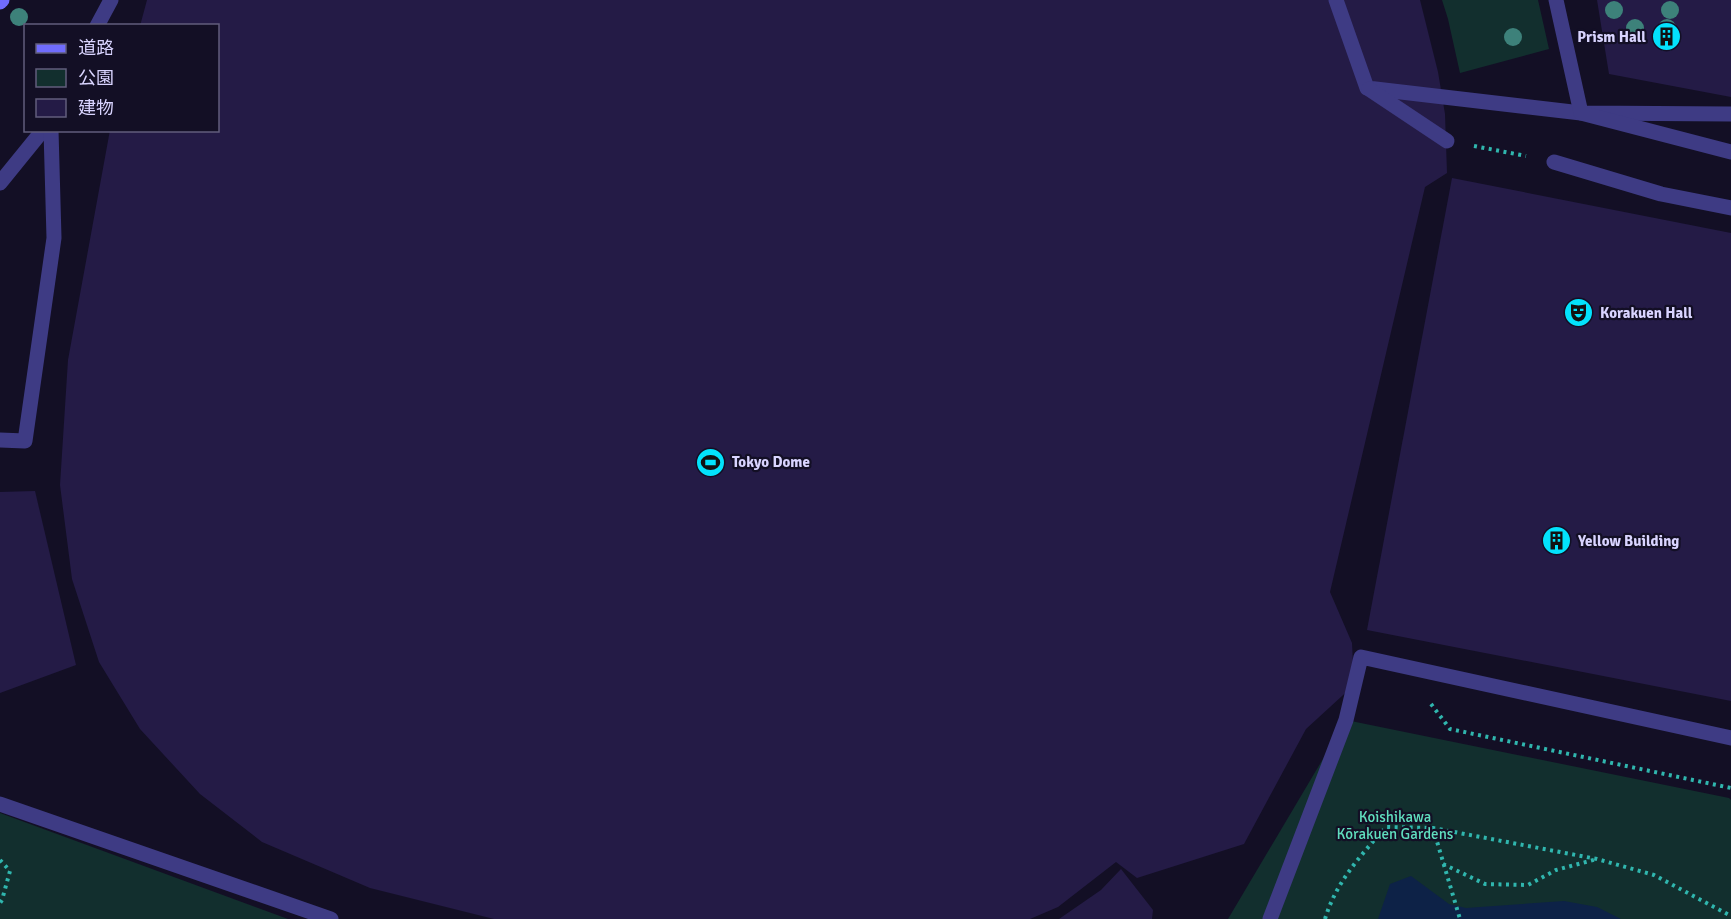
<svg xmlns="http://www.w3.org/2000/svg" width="1731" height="919" font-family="Signika,'Noto Sans JP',sans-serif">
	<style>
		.green { fill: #122f2e }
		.water { fill: #0d2247 }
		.building { fill: #241b46 }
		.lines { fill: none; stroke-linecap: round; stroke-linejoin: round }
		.path { stroke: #30b6ae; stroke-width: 4; stroke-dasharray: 3 4.5; stroke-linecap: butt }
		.service { stroke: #3e3b84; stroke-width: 15 }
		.pedestrian { stroke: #3e3b84; stroke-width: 15 }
		.secondary { stroke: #706cfd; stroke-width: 15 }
		.tree { fill: #3d817a }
		.labels { text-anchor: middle; stroke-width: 4.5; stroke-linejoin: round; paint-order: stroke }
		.poi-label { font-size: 15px; font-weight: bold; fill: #d9d4ff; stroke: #130f25; text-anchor: start }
		.park-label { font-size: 15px; fill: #60dfbf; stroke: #130f25 }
	</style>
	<rect width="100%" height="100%" fill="#130f25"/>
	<!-- green -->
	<g class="green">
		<path d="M1442,0H1538L1549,49L1460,73L1448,19Z"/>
		<path d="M1346,720L1729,798L1731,800V919H1228Z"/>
		<path d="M0,813L288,919H0Z"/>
	</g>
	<!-- water -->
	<path class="water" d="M1411,876L1449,904L1466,908L1564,901L1597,907L1621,919H1378L1390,884Z"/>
	<!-- building -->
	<g class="building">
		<path d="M147,0H1420L1438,72L1445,114L1447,173L1425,187L1330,592L1352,643L1354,685L1306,729L1244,844L1137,878L1116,862L1058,907L1030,919H494L370,888L262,842L200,794L140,729L99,662L72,579L60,485L68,360L110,130H218V26H140Z"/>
		<path d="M1597,0H1731V97L1609,74Z"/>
		<path d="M1452,178L1731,233V701L1367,630Z"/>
		<path d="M35,491L76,665L0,693V492Z"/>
		<path d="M1121,869L1153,910L1152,919H1059L1101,890Z"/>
	</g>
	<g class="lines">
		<!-- path -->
		<g class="path">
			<path d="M1474,146L1526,156"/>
			<path d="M1431,704L1450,729L1731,788"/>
			<path d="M1433,828L1460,919"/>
			<path d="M0,860L10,871L2,900L0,903"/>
			<path d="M1443,864L1485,884L1528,885L1556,870L1597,859"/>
			<path d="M1325,919C1336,882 1361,855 1386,827L1433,828L1597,859L1654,875L1731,916"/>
		</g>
		<!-- service -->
		<g class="service">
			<path d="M0,804L331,919"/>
			<path d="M1270,919L1346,720L1361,657L1731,738"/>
		</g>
		<!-- pedestrian -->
		<g class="pedestrian">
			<path d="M1336,0L1367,88L1581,113L1731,114"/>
			<path d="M1556,0L1581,113L1731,152"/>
			<path d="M97,26L111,0"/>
			<path d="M1369,89L1447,141"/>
			<path d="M1554,162L1661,194L1731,208"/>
			<path d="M0,183L43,130"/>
			<path d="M0,440L25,441L54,238L51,130"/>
		</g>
		<!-- secondary -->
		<path class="secondary" d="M0,2L2,0"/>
	</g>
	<!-- trees -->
	<g class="tree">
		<circle cx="1614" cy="10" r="9"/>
		<circle cx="1670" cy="10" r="9"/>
		<circle cx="19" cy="17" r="9"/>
		<circle cx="1635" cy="28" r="9"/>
		<circle cx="1667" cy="28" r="9"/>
		<circle cx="1513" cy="37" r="9"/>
	</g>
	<!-- icons -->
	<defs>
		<symbol id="building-disc" viewBox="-11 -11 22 22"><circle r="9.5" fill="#03e2fc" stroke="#130f25"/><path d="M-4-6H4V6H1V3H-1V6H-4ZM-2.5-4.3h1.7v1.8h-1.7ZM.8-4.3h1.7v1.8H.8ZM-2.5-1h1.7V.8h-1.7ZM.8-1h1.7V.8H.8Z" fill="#111"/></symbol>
		<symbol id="theatre-disc" viewBox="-11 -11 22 22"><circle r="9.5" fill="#03e2fc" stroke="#130f25"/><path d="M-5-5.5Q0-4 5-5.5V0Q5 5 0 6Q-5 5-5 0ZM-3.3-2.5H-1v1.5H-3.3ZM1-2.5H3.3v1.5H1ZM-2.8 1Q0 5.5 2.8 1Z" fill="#111"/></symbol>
		<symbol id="stadium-disc" viewBox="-11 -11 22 22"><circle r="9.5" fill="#03e2fc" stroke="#130f25"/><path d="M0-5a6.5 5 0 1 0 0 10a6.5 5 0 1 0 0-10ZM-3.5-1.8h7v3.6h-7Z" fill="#111"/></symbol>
	</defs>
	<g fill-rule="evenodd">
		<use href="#building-disc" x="1650" y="20" width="33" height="33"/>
		<use href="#theatre-disc" x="1562" y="296" width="33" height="33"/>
		<use href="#stadium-disc" x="694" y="446" width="33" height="33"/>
		<use href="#building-disc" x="1540" y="524" width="33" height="33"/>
	</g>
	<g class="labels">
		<!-- poi labels -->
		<g class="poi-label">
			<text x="1646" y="42" text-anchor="end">Prism Hall</text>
			<text x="1600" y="318">Korakuen Hall</text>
			<text x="732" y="467">Tokyo Dome</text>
			<text x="1578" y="546">Yellow Building</text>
		</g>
		<!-- park labels -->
		<g class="park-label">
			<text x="1395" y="822">Koishikawa<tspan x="1395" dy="17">Kōrakuen Gardens</tspan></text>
		</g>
	</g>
	<!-- legend -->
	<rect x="24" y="24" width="195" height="108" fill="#130f25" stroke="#625e7c" stroke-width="1.5"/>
	<rect x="36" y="44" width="30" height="9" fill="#706cfd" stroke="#625e7c" stroke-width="1.5"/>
	<text x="78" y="54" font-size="18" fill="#d9d4ff">道路</text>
	<rect x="36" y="69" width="30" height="18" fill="#122f2e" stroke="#625e7c" stroke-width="1.5"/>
	<text x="78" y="84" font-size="18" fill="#d9d4ff">公園</text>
	<rect x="36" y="99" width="30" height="18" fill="#241b46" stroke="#625e7c" stroke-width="1.5"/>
	<text x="78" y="114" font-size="18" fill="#d9d4ff">建物</text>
</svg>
